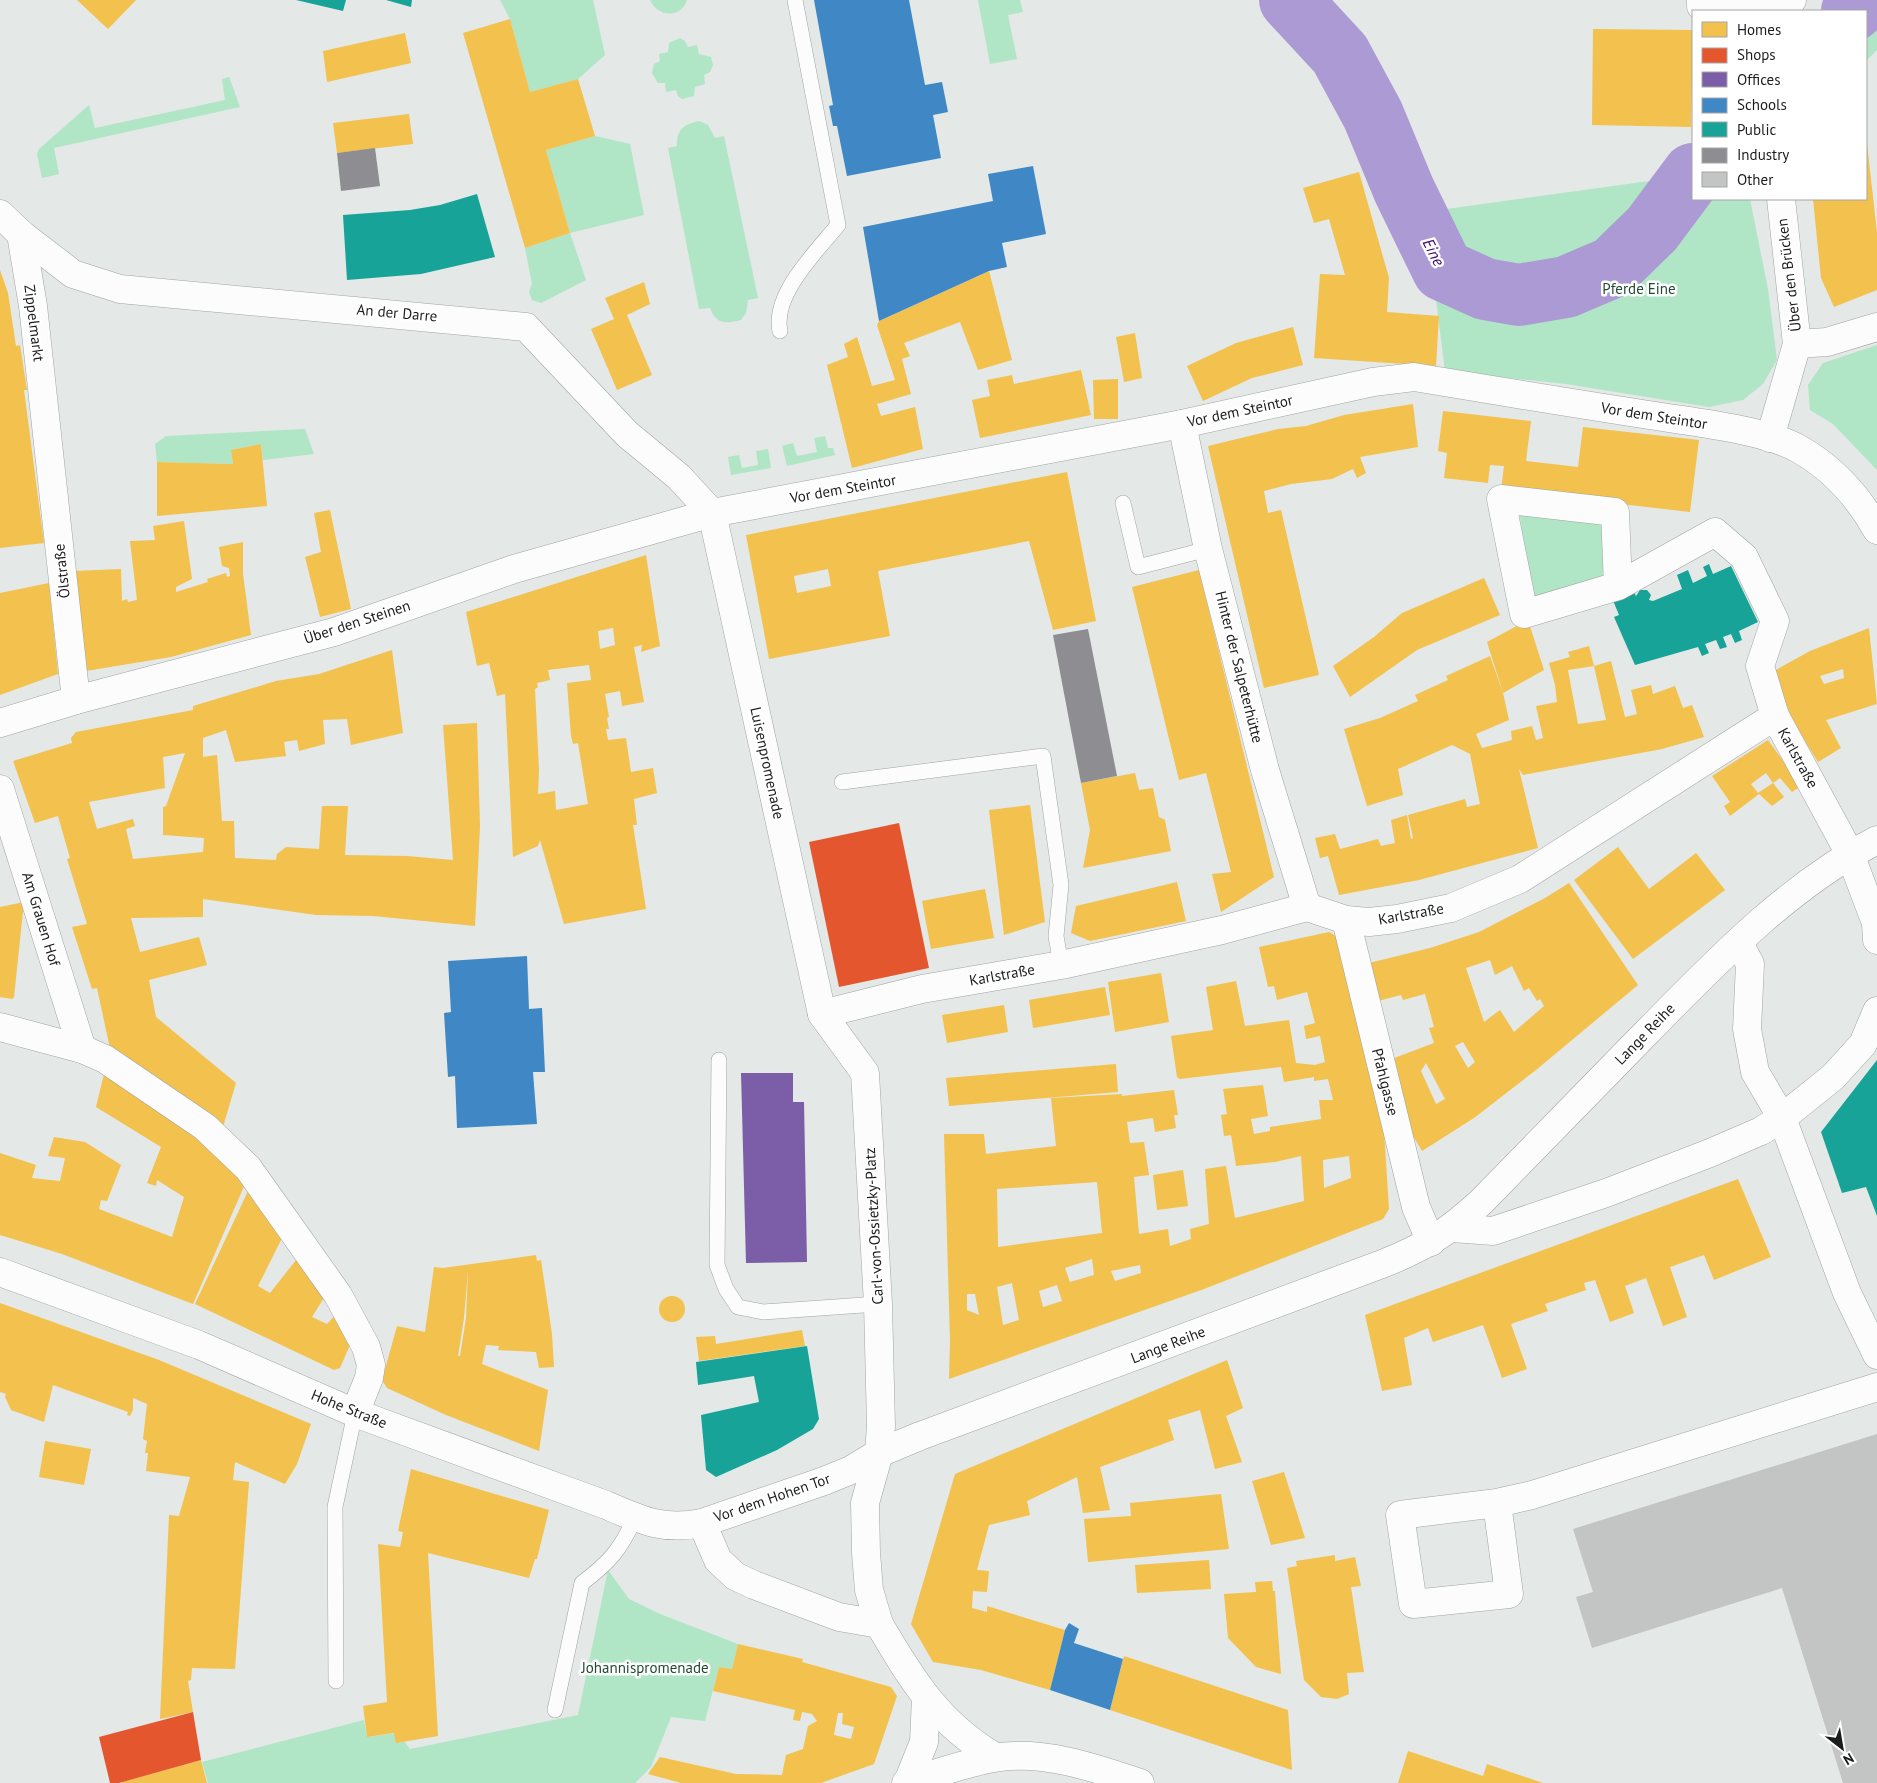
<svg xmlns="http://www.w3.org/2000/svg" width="1877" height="1783" font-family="'PT Sans',sans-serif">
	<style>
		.green { fill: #b0e5c6 }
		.homes { fill: #f2c14e; fill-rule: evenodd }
		.shops { fill: #e4572e }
		.offices { fill: #7b5ea7 }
		.schools { fill: #3f88c5 }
		.public { fill: #17a398 }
		.industry { fill: #8d8d92 }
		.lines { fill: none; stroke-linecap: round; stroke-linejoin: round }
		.river { stroke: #ac9ad4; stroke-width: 62 }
		.building { fill: #c2c5c3 }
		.lane-casing { stroke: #a0a4a2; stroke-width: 16 }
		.street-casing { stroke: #a0a4a2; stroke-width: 29 }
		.lane { stroke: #fbfcfb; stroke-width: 15 }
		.street { stroke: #fbfcfb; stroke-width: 28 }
		.labels { text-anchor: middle; stroke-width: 5; stroke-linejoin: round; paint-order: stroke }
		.street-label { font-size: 15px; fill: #1a1d1b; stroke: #fff }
		.park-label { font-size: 15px; fill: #214b33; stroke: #fff }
		.water-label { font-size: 16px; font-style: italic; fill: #3c0a72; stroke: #fff }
	</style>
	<rect width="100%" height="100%" fill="#e4e8e6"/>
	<!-- green -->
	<g class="green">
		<path d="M500,0H593L605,55L578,79L530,92L510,19Z"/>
		<path d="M650,0H687C681,19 657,17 650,0Z"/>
		<path d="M978,0H1020L1023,12L1008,15L1017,59L990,64Z"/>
		<path d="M1836,0H1877V50L1866,61V11H1823Z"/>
		<path d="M680,38L685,41L688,47L697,45L699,54L711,57L713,65L710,72L704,75L705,84L695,87L694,96L682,99L678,96L676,90L666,92L665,83H658L652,73L654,64L660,61L659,54L668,52L669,43Z"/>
		<path d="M229,77L240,107L54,148L59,174L42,178L37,154L39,149L89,105L95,128L225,100L222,79Z"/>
		<path d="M699,121L708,125L715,138L724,136L758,298L748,300L746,313L741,320C725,324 716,324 710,308L699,309L668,148L677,146C676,130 684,124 699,121Z"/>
		<path d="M595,136L630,144L644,215L570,233L586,280L541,303L532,300L529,292L532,284L525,248L570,233L546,150Z"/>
		<path d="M1693,175V199H1750L1768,289L1777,360L1763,384L1743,400L1709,407L1566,384L1445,371L1425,212Z"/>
		<path d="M1877,345V470L1833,424L1810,410L1808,385L1823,363Z"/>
		<path d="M305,429L314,454L263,460L261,444L231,450L233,464L157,462L155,444L166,436Z"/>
		<path d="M825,436L828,448H833L835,455L787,466L782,446L793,443L797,456L817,452L814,438Z"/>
		<path d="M768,449L771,468L731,475L728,457L739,455L742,468L758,465L756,451Z"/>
		<path d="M1519,511L1609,520L1607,581L1533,598Z"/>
		<path d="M608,1570L629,1599L660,1614L738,1644L732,1669L719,1667L705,1721L671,1717L651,1767L635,1783H208L202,1762L364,1720L367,1737L398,1733L410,1749L578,1715Z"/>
	</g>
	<!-- homes -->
	<g class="homes">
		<path d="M77,0H136L108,29Z"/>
		<path d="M510,19L530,92L578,79L595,136L546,150L570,233L525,248L463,33Z"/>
		<path d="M1593,29L1693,30L1691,127L1592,125Z"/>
		<path d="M405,33L411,63L327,82L323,51Z"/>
		<path d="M409,114L413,144L337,153L333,123Z"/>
		<path d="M1866,135L1877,232V290L1834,307L1821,278L1813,199H1866Z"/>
		<path d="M1359,172L1389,278L1387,312L1439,316L1436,366L1314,358L1320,274L1345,275L1329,219L1314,223L1303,188Z"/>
		<path d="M0,270L8,293L16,346L20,345L27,390H24L44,543L0,548Z"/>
		<path d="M989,271L1012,360L978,370L960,322L904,343L910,356L902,359L911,394L877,404L881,416L915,407L923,449L852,468L827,365L848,357L844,344L857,337L872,386L895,380L877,325L879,321Z"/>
		<path d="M644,282L650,304L627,315L652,375L617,390L591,329L614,319L605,298Z"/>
		<path d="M1293,327L1303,365L1252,378L1203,401L1187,366L1236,343Z"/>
		<path d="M1135,333L1142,378L1124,382L1116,337Z"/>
		<path d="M1081,370L1091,415L980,438L972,400L990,396L987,380L1012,375L1014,384Z"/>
		<path d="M1118,379V419H1094L1093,380Z"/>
		<path d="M1413,404L1418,447L1360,457L1366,473L1357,478L1353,469L1332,479L1291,484L1264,491L1268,513L1281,510L1319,675L1264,688L1208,446L1278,429L1306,426L1344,415Z"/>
		<path d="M1443,411L1531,421L1526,461L1578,467L1583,427L1699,440L1690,512L1501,490L1504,466L1490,465L1488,483L1444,478L1447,453L1438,451Z"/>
		<path d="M261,444L267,506L157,516V462L233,464L231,450Z"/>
		<path d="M1067,472L1096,621L1053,630L1029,541L878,571L890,636L769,659L746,535ZM828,569L831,586L797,593L794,576Z"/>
		<path d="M330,510L351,609L320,617L305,557L321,552L314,513Z"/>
		<path d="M184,521L192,579L176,587V592L208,582L207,579L226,573L227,577L230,576L229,568L222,566L219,547L243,542V574L251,635L171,657L86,671L74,571L121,569L122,601L127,599L128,602L137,600L130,541L155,540L153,526Z"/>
		<path d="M646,555L660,646L641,652L642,645L634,647L644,702L622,706L620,691L605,694L609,717L607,718L609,729H606L608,740L626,738L631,772L653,768L657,793L634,799L637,825H633L646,909L564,924L540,840L538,846L513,857L505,694L497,696L489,663L477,666L466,612ZM613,628L615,645L600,649L598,631ZM589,665L591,680L567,683L571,736L573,744L578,743L588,804L556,810L555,791L538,794L539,770L535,689L538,687L537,683L550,680L548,670Z"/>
		<path d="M1199,570L1274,877L1221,912L1212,874L1231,872L1206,773L1179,780L1132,587Z"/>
		<path d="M1484,578L1500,615L1417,650L1350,697L1333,666L1374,637L1402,613Z"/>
		<path d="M49,583L58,674L0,695V593Z"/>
		<path d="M1528,620L1544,670L1503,693L1487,642Z"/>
		<path d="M1869,628L1877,704L1826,720L1841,748L1818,762L1793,722L1774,671L1810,651ZM1843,669L1844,678L1824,684L1820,676Z"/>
		<path d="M1589,646L1594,666L1568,670L1578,724L1606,720L1594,666L1611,661L1625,717L1637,714L1631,690L1651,685L1653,694L1675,686L1683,708L1692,705L1704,737L1662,749L1523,775L1519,769L1538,848L1419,880L1339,895L1328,856L1320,858L1315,838L1335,834L1340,849L1378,839L1381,846L1395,843L1391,820L1407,815L1411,839L1413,838L1408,815L1465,799L1467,807L1480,804L1470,754L1452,745L1398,769L1403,795L1367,806L1344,729L1380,718L1418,701L1415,695L1448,680L1446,676L1490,656L1503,693L1509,720L1476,734L1482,748L1512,740L1511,731L1532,726L1536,740L1543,738L1536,706L1557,702L1555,685L1549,663L1570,657L1568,652Z"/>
		<path d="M392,650L403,733L351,745L347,719L323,720L325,744L299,751L297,740L284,742L286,756L235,762L226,730L203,738V757L217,755L222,821H234L235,858L276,860L277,854L286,847L319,849L322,806H348L345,855L407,856L453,860L443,725L477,723L480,827L475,926L373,916L316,915L203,899V917L131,918L140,952L199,937L207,965L149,980L156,1017L236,1083L222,1130L157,1077L112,1050L109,1044L97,988L92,989L72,927L87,924L67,859L70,858L58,816L35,823L13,761L72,743L71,738L76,732L193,710V706L276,681L319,674ZM185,753L166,806L163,807V835L204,838L203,852L133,859L126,829L135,826L133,819L97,829L89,802L165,788L163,757Z"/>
		<path d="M1768,740L1801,786L1792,792L1780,778L1773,783L1766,773L1751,784L1758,793L1773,783L1784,797L1772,806L1759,794L1730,816L1724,806L1730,802L1712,776Z"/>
		<path d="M1135,773L1139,790L1153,788L1159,817L1165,820L1171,851L1083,868L1090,830L1081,783Z"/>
		<path d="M1030,805L1045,922L1004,935L989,810Z"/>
		<path d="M1618,847L1649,889L1696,853L1725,890L1633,959L1574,880Z"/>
		<path d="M1177,882L1186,921L1090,941L1071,933L1076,906Z"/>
		<path d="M1569,883L1638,985L1536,1070L1474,1118L1422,1151L1404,1121L1389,1060L1434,1043L1429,1028L1434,1027L1425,994L1403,1000L1401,995L1374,1002L1365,964L1430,948L1479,932L1545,898ZM1490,960L1495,975L1512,966L1524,991L1529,988L1537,1001L1540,999L1544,1006L1514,1032L1500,1010L1484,1022L1466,968ZM1463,1042L1475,1062L1468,1068L1455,1046ZM1426,1063L1445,1099L1436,1104L1421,1071Z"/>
		<path d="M985,889L994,938L931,949L922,901Z"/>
		<path d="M24,902L14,997L12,999L0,997V907Z"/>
		<path d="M1329,932L1336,936L1383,1115L1389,1209L1383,1219L1204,1289L949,1379L950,1341L944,1134H984L986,1154L1056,1146L1051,1098L1122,1094V1096L1174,1090L1178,1115H1174L1176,1128L1155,1132L1153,1118L1127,1122L1130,1143L1144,1142L1149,1175L1134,1177L1139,1234L1168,1229L1170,1246L1191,1239L1190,1229L1209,1224L1205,1169L1226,1166L1235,1218L1304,1201L1301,1156L1275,1162L1236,1166L1231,1135L1224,1136L1221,1115L1227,1114L1223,1089L1263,1085L1268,1116L1251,1119L1254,1134L1270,1131V1127L1321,1119L1319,1100H1333L1328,1079L1314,1081V1077L1284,1082L1281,1067L1180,1079L1177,1077L1171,1036L1213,1030L1206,987L1236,981L1245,1026L1289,1020L1296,1063L1315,1065L1325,1062L1320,1036L1306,1039L1304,1026L1315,1023L1307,992L1277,1000L1274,986L1268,987L1259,947ZM1349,1156L1351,1178L1324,1188L1323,1160ZM1097,1182L1102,1233L998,1247L997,1189ZM1092,1259L1094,1275L1070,1282L1065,1268ZM1140,1265L1141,1273L1115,1281L1111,1271ZM1012,1283L1019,1320L1003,1325L997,1287ZM1057,1285L1062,1301L1043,1307L1039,1291ZM967,1294H975L979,1315L967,1310Z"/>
		<path d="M1161,973L1169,1022L1115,1032L1108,982Z"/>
		<path d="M1105,987L1110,1015L1033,1028L1029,1000Z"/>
		<path d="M1004,1005L1008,1032L947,1043L942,1015Z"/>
		<path d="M1116,1064L1118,1092L949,1106L946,1078Z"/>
		<path d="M104,1074L215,1149L245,1184L193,1304L62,1254L0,1235V1153L36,1165L32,1178L60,1181L65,1158L48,1156L54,1137L85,1142L121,1165L107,1201L101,1200L99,1209L172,1237L184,1197L157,1180L156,1186L147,1183L161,1147L96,1107Z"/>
		<path d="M1183,1170L1188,1206L1157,1210L1153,1175Z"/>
		<path d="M1738,1179L1771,1257L1714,1280L1704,1255L1670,1267L1687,1317L1663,1326L1646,1278L1625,1286L1634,1313L1610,1322L1595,1280L1584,1283L1586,1290L1545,1304L1548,1311L1511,1324L1527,1369L1502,1378L1483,1325L1433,1342L1428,1328L1404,1338L1412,1385L1382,1391L1365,1315Z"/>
		<path d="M249,1189L284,1234L258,1286L270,1293L300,1255L327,1293L312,1317L327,1324L338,1312L353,1338L340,1368L334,1370L195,1304Z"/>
		<path d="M536,1255L537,1261L541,1260L552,1334L554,1367L539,1368L536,1352L498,1350L499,1346L486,1345L482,1364L548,1390L539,1451L446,1415L387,1388L382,1380L397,1326L425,1332L434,1267L443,1268ZM468,1270L466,1318L460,1356H458L464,1318Z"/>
		<circle cx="672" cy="1309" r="13"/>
		<path d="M0,1303L159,1360L311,1424L297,1464L285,1484L235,1462L233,1480L249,1482L235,1669L192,1668L191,1680L188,1681L193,1712L160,1719L169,1515L179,1516L190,1477L146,1471L148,1453H145L147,1441L143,1439L147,1404L133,1398V1410L130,1416L127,1415L128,1412L53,1385L44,1422L11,1410L5,1397L6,1394L0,1392Z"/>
		<path d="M802,1330L805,1346L699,1361L696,1337L715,1336L716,1344Z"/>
		<path d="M1227,1360L1243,1408L1226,1416L1242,1462L1215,1469L1200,1410L1168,1420L1174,1440L1100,1467L1110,1510L1083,1513L1077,1477L1027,1501L1030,1515L989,1525L977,1570L989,1571L987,1592L973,1591L972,1608L987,1612V1606L1065,1630L1050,1690L981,1670L933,1662L911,1624L955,1474Z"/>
		<path d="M45,1441L91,1449L84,1485L39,1477Z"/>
		<path d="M411,1469L549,1510L537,1559H535L529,1578L428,1553L438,1736L396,1743L394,1733L367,1737L363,1706L387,1702L378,1544L400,1547L403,1532L398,1531Z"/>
		<path d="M1284,1472L1305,1538L1271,1545L1252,1481Z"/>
		<path d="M1221,1494L1229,1549L1088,1562L1084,1519L1131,1516L1130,1503Z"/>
		<path d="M1335,1555V1561L1355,1557L1361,1586L1351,1587L1364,1672L1347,1673L1349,1694L1337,1699L1321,1697L1304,1680L1287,1568L1297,1566L1296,1561Z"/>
		<path d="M1209,1560L1211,1589L1137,1593L1135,1565Z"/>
		<path d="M1272,1581L1273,1591H1275L1281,1674L1256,1667L1228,1638L1224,1594L1256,1592L1255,1582Z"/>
		<path d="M738,1644L803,1659L802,1662L891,1687L897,1696L874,1764L821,1783H681L648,1774L660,1757L736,1774L782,1775L786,1755L803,1749L808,1726L817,1721L812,1714L802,1712L800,1721L793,1720L795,1710L713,1691L719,1667L732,1669ZM838,1713H843L842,1724L854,1727L851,1739L834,1735Z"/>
		<path d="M1124,1656L1288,1710L1292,1770L1110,1710Z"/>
		<path d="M1408,1751L1483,1776L1487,1764L1543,1783H1398Z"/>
		<path d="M201,1760L207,1783H122V1782Z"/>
	</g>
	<!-- shops -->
	<g class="shops">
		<path d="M899,823L929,968L839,987L809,842Z"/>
		<path d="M193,1712L201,1760L119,1783H110L99,1737Z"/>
	</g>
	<!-- offices -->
	<path class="offices" d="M741,1073H793V1102H804L807,1262L746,1263Z"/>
	<!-- schools -->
	<g class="schools">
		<path d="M814,0H909L925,85L942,82L948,112L933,115L941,158L847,176L837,126H833L829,106L833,105Z"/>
		<path d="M1033,166L1046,234L1002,243L1007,267L989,271L879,321L863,227L993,201L988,174Z"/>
		<path d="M527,956L529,1009L542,1008L545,1072H533L537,1124L457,1128L455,1076L448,1077L444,1013L451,1012L448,961Z"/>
		<path d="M1069,1623L1079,1629L1074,1643L1123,1659L1110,1710L1050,1690L1065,1630Z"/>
	</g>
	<!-- public -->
	<g class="public">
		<path d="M296,0H346L343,11Z"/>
		<path d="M386,0H412L411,7Z"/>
		<path d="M477,194L495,257L421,274L347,280L343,215L410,210L440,205Z"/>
		<path d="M1709,564L1713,574L1731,566L1758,622L1739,631L1742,640L1735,643L1731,634L1723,637L1727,647L1720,649L1716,640L1705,644L1709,653L1702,656L1698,647L1635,665L1614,617L1619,615L1612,598L1632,589L1636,596L1640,590H1647L1651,595L1649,600L1653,601L1682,589L1677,575L1688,570L1693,583L1707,576L1703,567Z"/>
		<path d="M1877,1060V1216L1866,1187L1842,1193L1821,1132Z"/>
		<path d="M807,1346L819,1419L813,1429L777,1450L716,1477L706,1470L701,1415L759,1402L754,1376L698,1385L696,1362Z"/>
	</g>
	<!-- industry -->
	<g class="industry">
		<path d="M375,148L380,186L341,191L337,153Z"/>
		<path d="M1088,629L1117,776L1081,783L1053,635Z"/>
	</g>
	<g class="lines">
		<!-- river -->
		<g class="river">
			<path d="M1290,0L1340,54L1373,115L1404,190L1443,270L1485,289L1519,295L1566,287L1613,267L1652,229L1693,174"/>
			<path d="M1852,11L1864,0"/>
		</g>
	</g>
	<!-- building -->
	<path class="building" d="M1877,1434V1783H1843L1782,1588L1592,1648L1576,1597L1593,1592L1573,1529Z"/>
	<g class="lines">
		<defs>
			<g id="lane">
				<path d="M780,331C772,295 816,252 838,225L795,0"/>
				<path d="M1123,503L1138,567L1208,549"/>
				<path d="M842,782L1043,756L1061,885L1056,936L1061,965"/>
				<path d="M719,1060L717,1265L726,1289L738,1307L763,1312L878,1304"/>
				<path d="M336,1681L335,1507L355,1413"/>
				<path d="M555,1710L582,1583C610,1562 620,1550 635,1518"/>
			</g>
			<g id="street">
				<path d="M1701,0V6L1765,11L1792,0"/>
				<path d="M0,214L21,234L73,274L120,289L526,327L627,434L679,477L712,513L822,1014L865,1073L878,1304L881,1426L879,1453L865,1503L866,1553L869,1590L879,1624"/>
				<path d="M21,234L33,306L76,700"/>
				<path d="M1797,344L1827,342L1877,327"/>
				<path d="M1182,424L1208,549L1265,770L1307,907"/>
				<path d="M1770,438L1797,344L1781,199"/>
				<path d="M1618,586L1615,512L1501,499L1524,614L1618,586L1715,532L1744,557L1775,621L1760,666L1775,716"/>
				<path d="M0,723L76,700L334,632L514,569L712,513L1182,424L1373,382L1414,377C1492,390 1570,403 1649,415C1690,422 1764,429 1799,449C1834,469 1858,496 1877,530"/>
				<path d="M0,789L82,1049"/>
				<path d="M1346,920L1416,1207L1431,1242"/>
				<path d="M1739,943L1750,964L1747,1029L1755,1072L1782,1118L1847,1293L1877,1355"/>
				<path d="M822,1014L922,989L1061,965L1222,930L1307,907L1346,920L1369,922L1397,919L1451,908L1520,879L1775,716L1850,854L1876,923L1877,940"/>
				<path d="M0,1027L82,1049L105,1059L205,1127L248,1168L338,1295L366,1347L371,1365L369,1378L355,1413"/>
				<path d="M1452,1228L1493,1231L1606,1193L1710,1153L1761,1131L1782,1118L1833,1077L1863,1044L1877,1011"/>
				<path d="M0,1272L199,1345L355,1413L606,1505C641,1520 663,1531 702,1523L824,1481L851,1470L879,1453L920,1436L1382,1264C1425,1247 1447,1233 1481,1202C1537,1145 1592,1088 1648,1031C1717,961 1788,886 1877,840"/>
				<path d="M1497,1503L1509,1594L1413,1604L1400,1515L1497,1503L1532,1495L1877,1387"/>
				<path d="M702,1523L718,1560L735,1576L754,1585L839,1617L879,1624C912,1680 938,1723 995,1757"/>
				<path d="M908,1782L924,1742L926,1697"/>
				<path d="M906,1783C934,1774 965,1763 994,1758C1041,1749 1096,1768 1140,1783"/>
			</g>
		</defs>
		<!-- lane casing -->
		<use href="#lane" class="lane-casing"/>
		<!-- street casing -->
		<use href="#street" class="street-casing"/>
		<!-- lane -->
		<use href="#lane" class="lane"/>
		<!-- street -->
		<use href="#street" class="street"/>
	</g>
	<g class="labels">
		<!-- street labels -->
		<g class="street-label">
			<text transform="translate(1789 275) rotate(-97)" y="5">Über den Brücken</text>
			<text transform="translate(397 313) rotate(5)" y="5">An der Darre</text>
			<text transform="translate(34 323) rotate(83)" y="5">Zippelmarkt</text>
			<text transform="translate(1240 411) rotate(-12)" y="5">Vor dem Steintor</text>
			<text transform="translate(1654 416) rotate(9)" y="5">Vor dem Steintor</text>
			<text transform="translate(843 489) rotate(-10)" y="5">Vor dem Steintor</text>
			<text transform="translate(62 571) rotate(-96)" y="5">Ölstraße</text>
			<text transform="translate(357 622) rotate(-18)" y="5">Über den Steinen</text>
			<text transform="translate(1239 667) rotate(76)" y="5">Hinter der Salpeterhütte</text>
			<text transform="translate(1798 758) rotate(61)" y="5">Karlstraße</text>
			<text transform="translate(767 763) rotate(78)" y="5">Luisenpromenade</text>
			<text transform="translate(1411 914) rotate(-10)" y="5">Karlstraße</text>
			<text transform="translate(41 919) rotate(73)" y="5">Am Grauen Hof</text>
			<text transform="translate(1002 975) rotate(-10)" y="5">Karlstraße</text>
			<text transform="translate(1645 1034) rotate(-46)" y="5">Lange Reihe</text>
			<text transform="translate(1385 1082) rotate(76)" y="5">Pfahlgasse</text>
			<text transform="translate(874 1226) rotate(-93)" y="5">Carl-von-Ossietzky-Platz</text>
			<text transform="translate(1168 1345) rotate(-21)" y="5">Lange Reihe</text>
			<text transform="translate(349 1409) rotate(22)" y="5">Hohe Straße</text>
			<text transform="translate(772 1498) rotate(-19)" y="5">Vor dem Hohen Tor</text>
		</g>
		<!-- park labels -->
		<g class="park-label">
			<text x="1639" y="294">Pferde Eine</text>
			<text x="645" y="1673">Johannispromenade</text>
		</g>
		<!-- water labels -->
		<g class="water-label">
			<text transform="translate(1434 252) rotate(63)" y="6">Eine</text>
		</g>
	</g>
	<!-- legend -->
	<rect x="1692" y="10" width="175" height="190" fill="#ffffff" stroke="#a3a5a4"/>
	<rect x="1702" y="22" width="25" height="15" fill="#f2c14e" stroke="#a3a5a4"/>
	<text x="1737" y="35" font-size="15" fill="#1a1d1b">Homes</text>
	<rect x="1702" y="48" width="25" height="15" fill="#e4572e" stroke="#a3a5a4"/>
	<text x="1737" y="60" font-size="15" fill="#1a1d1b">Shops</text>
	<rect x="1702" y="72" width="25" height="15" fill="#7b5ea7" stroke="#a3a5a4"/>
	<text x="1737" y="85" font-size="15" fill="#1a1d1b">Offices</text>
	<rect x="1702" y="98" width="25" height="15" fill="#3f88c5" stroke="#a3a5a4"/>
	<text x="1737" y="110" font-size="15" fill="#1a1d1b">Schools</text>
	<rect x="1702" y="122" width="25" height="15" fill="#17a398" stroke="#a3a5a4"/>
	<text x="1737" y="135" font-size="15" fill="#1a1d1b">Public</text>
	<rect x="1702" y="148" width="25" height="15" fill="#8d8d92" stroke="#a3a5a4"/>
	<text x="1737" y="160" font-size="15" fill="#1a1d1b">Industry</text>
	<rect x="1702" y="172" width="25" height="15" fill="#c2c5c3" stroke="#a3a5a4"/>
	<text x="1737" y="185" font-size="15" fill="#1a1d1b">Other</text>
	<!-- north arrow -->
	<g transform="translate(1842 1748) rotate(149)" stroke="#ffffff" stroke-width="4" paint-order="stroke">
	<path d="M0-4L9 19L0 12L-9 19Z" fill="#1a1d1b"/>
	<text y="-8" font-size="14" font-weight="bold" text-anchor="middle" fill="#1a1d1b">N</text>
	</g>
</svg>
